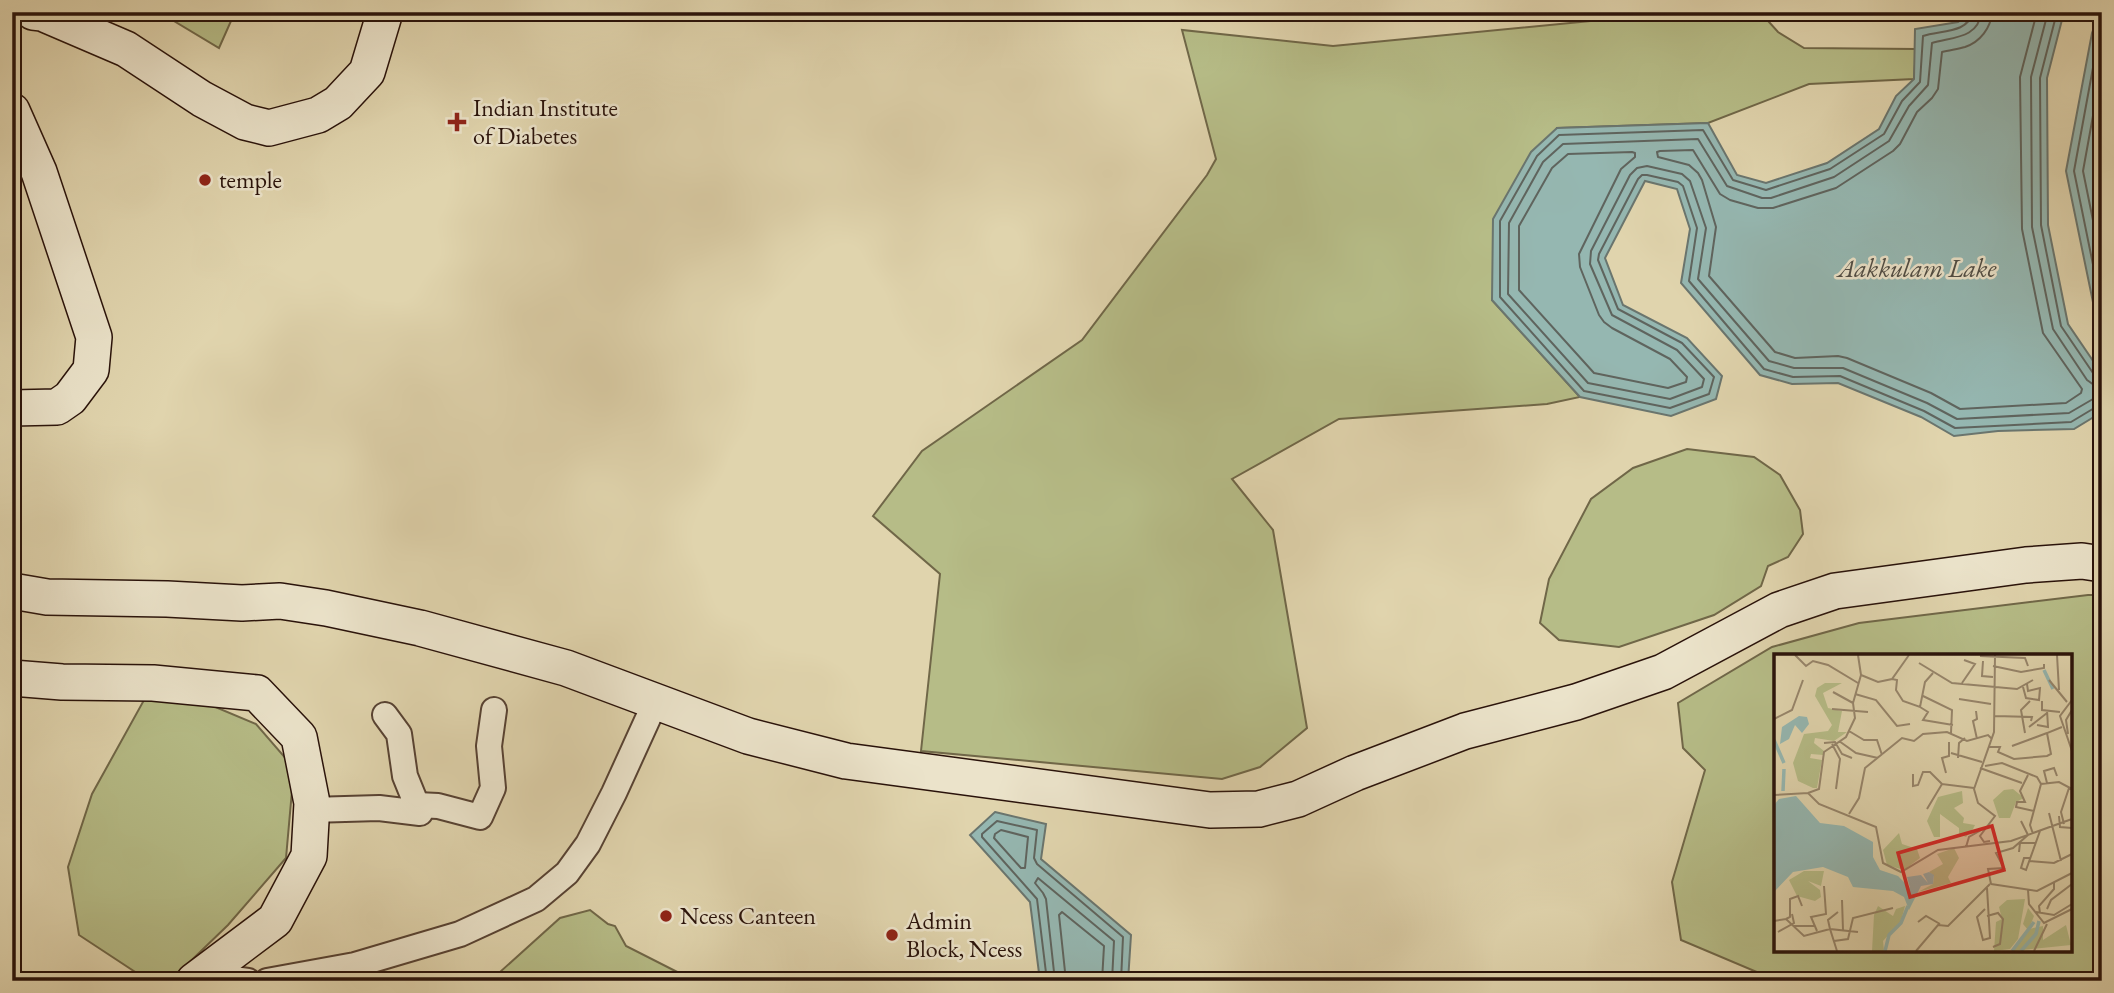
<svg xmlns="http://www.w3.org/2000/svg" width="2114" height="993" font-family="'EB Garamond',serif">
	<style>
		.green { fill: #b6bc87; stroke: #706748; stroke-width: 2; fill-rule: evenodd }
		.water { fill: #95b7b1; stroke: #6a756e; stroke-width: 2 }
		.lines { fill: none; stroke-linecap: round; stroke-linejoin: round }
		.shore { stroke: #5f645e; stroke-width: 2 }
		.street-casing { stroke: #574233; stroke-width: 28 }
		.secondary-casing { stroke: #29120a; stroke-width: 38 }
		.street { stroke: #ebe3ca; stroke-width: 24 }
		.secondary { stroke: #ebe3ca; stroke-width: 35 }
		.poi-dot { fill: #8f2418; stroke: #ebe3ca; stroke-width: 2.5 }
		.labels { text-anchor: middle; stroke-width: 5; stroke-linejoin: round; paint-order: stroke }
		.poi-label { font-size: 24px; fill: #29120a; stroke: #ebe3ca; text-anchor: start }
		.water-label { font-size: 26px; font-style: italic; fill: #4f4c44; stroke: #ebe3ca }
		.inset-river { fill: none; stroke: #95b7b1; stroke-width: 3.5 }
		.inset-road { fill: none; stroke: #97866c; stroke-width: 2 }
		.view { fill: #d62828; fill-opacity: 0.15; stroke: #d62828; stroke-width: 3.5 }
		.inset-edge { fill: none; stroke: #29120a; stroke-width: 3.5 }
	</style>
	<rect width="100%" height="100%" fill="#e0d4ad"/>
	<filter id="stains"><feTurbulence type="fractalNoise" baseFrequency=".00286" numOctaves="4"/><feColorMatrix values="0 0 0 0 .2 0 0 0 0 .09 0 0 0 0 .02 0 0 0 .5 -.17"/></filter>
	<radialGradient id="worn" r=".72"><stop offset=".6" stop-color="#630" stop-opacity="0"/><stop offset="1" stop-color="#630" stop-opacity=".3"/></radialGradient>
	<!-- green -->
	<g class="green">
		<path d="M159,12H235L219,48Z"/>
		<path d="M1683,12H1760L1778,32L1804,48L1916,49L1914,79L1809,84L1708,123L1557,128L1492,300L1580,397L1547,404L1339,419L1232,479L1273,530L1307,728L1260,767L1222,779L921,751L940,574L873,516L922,451L1082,340L1207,175L1216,159L1182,30L1333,46Z"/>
		<path d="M1687,449L1754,457L1780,475L1800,510L1803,534L1788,557L1768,566L1761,586L1714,615L1619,647L1559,640L1540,623L1549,579L1591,499L1633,468Z"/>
		<path d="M2088,595H2102V981H1778L1681,940L1672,882L1705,770L1683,748L1678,703L1772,647L1859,623ZM2070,655V949H1776V655Z"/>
		<path d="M149,691L194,698L256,724L294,768L286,858L228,925L170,981H149L79,935L68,867L92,794Z"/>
		<path d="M590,910L608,924L615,926L626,946L695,981H490L560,918Z"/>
	</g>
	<!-- water -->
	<g class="water">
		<path d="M1968,12H2064L2047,78L2048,225L2068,324L2102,374V412L2074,429L1998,431L1954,436L1921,417L1838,383L1792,384L1760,375L1681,283L1690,229L1677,189L1645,181L1605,258L1623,305L1687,338L1722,376L1716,399L1671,416L1580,397L1492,300L1493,219L1531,152L1557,128L1708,123L1737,175L1766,183L1827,163L1879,129L1896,96L1914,79L1915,29L1958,22Z"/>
		<path d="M2100,12H2102V324L2095,312L2066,171L2092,33Z"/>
		<path d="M995,812L1046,824L1041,859L1131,935L1128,981H1040L1030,902L970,835Z"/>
	</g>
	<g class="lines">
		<!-- shore -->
		<g class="shore">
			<path d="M1972,12C1969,34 1939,30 1923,36L1920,82L1902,101L1884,134L1830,169L1766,190L1733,180L1703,130L1559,135L1537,156L1500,221V297L1584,391L1670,408L1709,394L1714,377L1682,343L1618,309L1598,260L1599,254L1638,179L1642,175H1647L1678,182L1683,186L1697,228L1689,281L1764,369L1793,377L1840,376L1924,411L1955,428L2071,422L2096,407L2102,406"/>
			<path d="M1981,12C1979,39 1951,37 1932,43L1928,85L1909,106L1889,141L1834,177L1771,198H1762L1727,186L1698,139L1563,144L1543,162L1509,223L1508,294L1588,383L1670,399L1702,387L1704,379L1677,350L1612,315L1590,264L1591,251L1630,175L1637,168L1647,166L1682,174L1690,181L1706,228L1698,279L1769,361L1794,368H1843L1927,403L1957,419L2069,413L2093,399L2102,397"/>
			<path d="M1992,12C1991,28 1980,42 1965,47C1958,49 1950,50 1942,52L1938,89L1932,98L1917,112L1900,144L1893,151L1836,188L1773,208H1758L1730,200L1720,194L1693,150L1660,151L1657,152L1658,157L1689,165L1698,173L1702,180L1716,227L1709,276L1775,352L1795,358L1838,356L1847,358L1931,393L1960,409L2066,403L2081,393L2082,389L2043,333L2022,229L2020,77L2037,12"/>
			<path d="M2048,12L2031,77L2032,227L2053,329L2087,380L2094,385H2102"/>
			<path d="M2057,12L2040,78L2041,225L2061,326L2093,373L2102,377"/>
			<path d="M2102,27L2099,35L2074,171L2102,309"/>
			<path d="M2102,66L2083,171L2102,265"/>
			<path d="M2102,124L2093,170L2102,213"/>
			<path d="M1632,152L1635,153V157L1621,169L1579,254L1580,267L1599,315L1604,322L1612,328L1670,359L1687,377L1686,382L1668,388L1594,373L1519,290V226L1552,168L1568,154Z"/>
			<path d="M1001,830L1028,837L1025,868H1021L994,838L995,834Z"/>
			<path d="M1047,981L1037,899L982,837V834L997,821L1037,830L1034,858L1037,864L1123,937L1121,981"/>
			<path d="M1055,981L1046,899L1043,893L1035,883L1038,878L1114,941L1112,981"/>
			<path d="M1066,981L1059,915L1062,912L1104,946L1102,981"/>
		</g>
		<defs>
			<g id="street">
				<path d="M417,805L438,806L480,817L493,788L489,746L494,710"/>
				<path d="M311,810L379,808L420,813L405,776L399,734L385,715"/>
				<path d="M203,975L248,981"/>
				<path d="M267,981L355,965L460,934L536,899L567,873L588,844L614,793L655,703"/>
			</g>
			<g id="secondary">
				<path d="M33,12L42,13L126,49L202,99L245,122L269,128L318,115L338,103L367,72L385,12"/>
				<path d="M12,111L39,172L94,337L91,370L70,398L57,407L12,408"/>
				<path d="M12,591L47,597L167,599L242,603L280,601L326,608L420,628L566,668L748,736L846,761L1210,810L1259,809L1298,799L1355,773L1465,731L1576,702L1663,672L1779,610L1835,591L2026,565L2082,561L2102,564"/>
				<path d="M12,678L62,682L153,683L257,693L299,737L312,803L309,856L275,920L194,981"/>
			</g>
		</defs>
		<!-- street casing -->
		<use href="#street" class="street-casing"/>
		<!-- secondary casing -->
		<use href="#secondary" class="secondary-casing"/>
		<!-- street -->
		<use href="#street" class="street"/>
		<!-- secondary -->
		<use href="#secondary" class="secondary"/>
	</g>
	<!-- markers -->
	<g class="poi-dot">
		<path d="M453.5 111.5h7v7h7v7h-7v7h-7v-7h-7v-7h7z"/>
		<circle cx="205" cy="180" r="7"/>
		<circle cx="666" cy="916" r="7"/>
		<circle cx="892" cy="935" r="7"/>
	</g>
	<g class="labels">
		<!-- poi labels -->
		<g class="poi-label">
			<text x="473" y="116">Indian Institute<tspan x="473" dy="28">of Diabetes</tspan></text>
			<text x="219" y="188">temple</text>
			<text x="680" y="924">Ncess Canteen</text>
			<text x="906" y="929">Admin<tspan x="906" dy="28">Block, Ncess</tspan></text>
		</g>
		<!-- water labels -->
		<g class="water-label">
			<text x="1917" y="277">Aakkulam Lake</text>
		</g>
	</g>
	<!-- overview -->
	<g transform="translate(1774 654)">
		<rect width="298" height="298" fill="#e0d4ad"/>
		<path d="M51,29H68L49,39L54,54L68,57L64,78H73L60,87L41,84L40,89L50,97L49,101L37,100L36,104L48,106L43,134H39L24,127L19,109L30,80L54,77L58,71L41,42L43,34ZM239,135L250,144L242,148L236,164H225L219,146L230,136ZM188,137L189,149L180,154L190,164L189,169L201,171L199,175L192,183L185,180V174L166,160V183H160L153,167L164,143ZM125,179L128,190L143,195L146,204L130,216L113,211L109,196ZM180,194L185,204L174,223L177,229L144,238L159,230L160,222L155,218L169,210L163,200ZM30,217H50L47,232L34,227L46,236L47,243L41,247L23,242L15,226ZM251,245L244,285L236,295L220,297L222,268L228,265L225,253L233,246ZM104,252L119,262L122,255L131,252L127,267L109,287L110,297H98L100,261ZM254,254L260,262L255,275L269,272V286L292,271L297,291L239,297L254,276L249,270Z" fill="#b6bc87"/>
		<path d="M25,62L33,63L35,70L28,79L21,71L15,85L6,90L8,73ZM22,142L46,169L70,172L99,188V203L106,216L124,222L136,234L133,223L147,221L154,229L149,220L155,218L160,221L159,230L147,232L135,256L130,243L119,237L79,233L74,223L49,213L19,218L0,238V151L5,145Z" fill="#95b7b1"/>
		<path class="inset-river" d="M270,16L279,35M0,86L10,109M9,137L10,115M111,297L115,281L127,269L134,252M238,297L260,268M247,297L262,280L265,267"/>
		<path class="inset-road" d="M21,1L32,12L39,7L54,11L84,29M283,1L285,36M206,2L251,4L254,12M209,7L208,22L219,23M145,9L178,29L243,35L259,26M219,12L247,18L270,14V10M87,21L104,28L118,25L135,1M118,25L123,26L122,36L129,47L146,53L151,28L159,19M275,26L293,48M188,29L201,10L190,6M249,33L252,44L265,46L266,34L254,37L253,30M59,38L79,49M81,40L102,46L123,72L136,70M149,42L178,56L177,79M185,45L217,50M298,46L286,62L298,97M268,47V56L286,58M146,53L154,58L149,66L179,71M58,55L94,58M202,57L203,65L199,67L203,85M221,62L258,63L257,67M0,65L18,56L29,26M263,71L274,73L273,56M255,73L273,59M75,77L90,86H103L108,101M251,79L247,56L256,47M294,80L292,66L298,56M65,87L82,99L104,104M50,89L61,88L68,100L78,104M58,90L66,105L62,135M238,92L273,79M215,93H226L224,98L240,105L273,102L277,100L273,79L288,73M177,99L208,108M184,104L185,89L191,84M211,112L228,109L263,123L267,130M206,114L248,129M172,119L168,104L175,102V88M139,120V132L144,131L149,118H156L168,130M254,121L246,137L251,148H243L242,153L260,157M273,129L270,117L280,114L283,122M34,139L45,135L50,98L72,83L81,64L79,49L87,21L84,1M0,141L34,139L45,150L102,173L109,209L127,218L164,196L237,187L298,165M153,155L168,130L200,134M275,159L287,207M75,160L85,144L91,114L128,84L140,87L149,80L173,78L193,87L214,81L218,85M285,162L286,173L298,174M290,170L287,158L295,134M259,180L256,171L267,130L285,128L298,135M216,187L210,188L206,182L221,162L204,149L200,135L220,78L221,1M192,193L195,183L209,175M245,198L246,189H261M256,204H250L247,214L252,216L266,177M256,207L280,209L298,200M217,230L214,215L230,214L222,199L239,194L254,181L247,167M217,230L263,237L298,219M254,236L255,250L270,269L298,255M68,246L69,276M211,255L203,263L209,286L216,284L213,234M273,255L277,246L298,230M64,258L54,266L56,275L84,278M262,258L280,261L298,250M266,259L265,252L280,235V228M213,262L224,259L229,265L226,290L219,293M12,265L16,263V245L24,242L28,252M0,267L12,265L30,282L56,275L63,297M144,268L152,262L166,270M19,272H41M43,277L37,263L52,260L50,232M4,278L20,269L18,260M60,287L74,285L79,264L119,254M142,297L164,271L174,272L216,230M260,297L273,270"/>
		<path class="view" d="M218,172L230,216L136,243L124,199Z"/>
		<rect width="298" height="298" class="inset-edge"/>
	</g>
	<!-- margin -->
	<rect width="2114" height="993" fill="none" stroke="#e0d4ad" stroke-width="42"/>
	<rect x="14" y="14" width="2086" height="965" fill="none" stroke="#29120a" stroke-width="3.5"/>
	<rect x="21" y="21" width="2072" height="951" fill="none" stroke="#29120a" stroke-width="2"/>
	<rect width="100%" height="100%" filter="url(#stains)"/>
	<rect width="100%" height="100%" fill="url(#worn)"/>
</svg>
